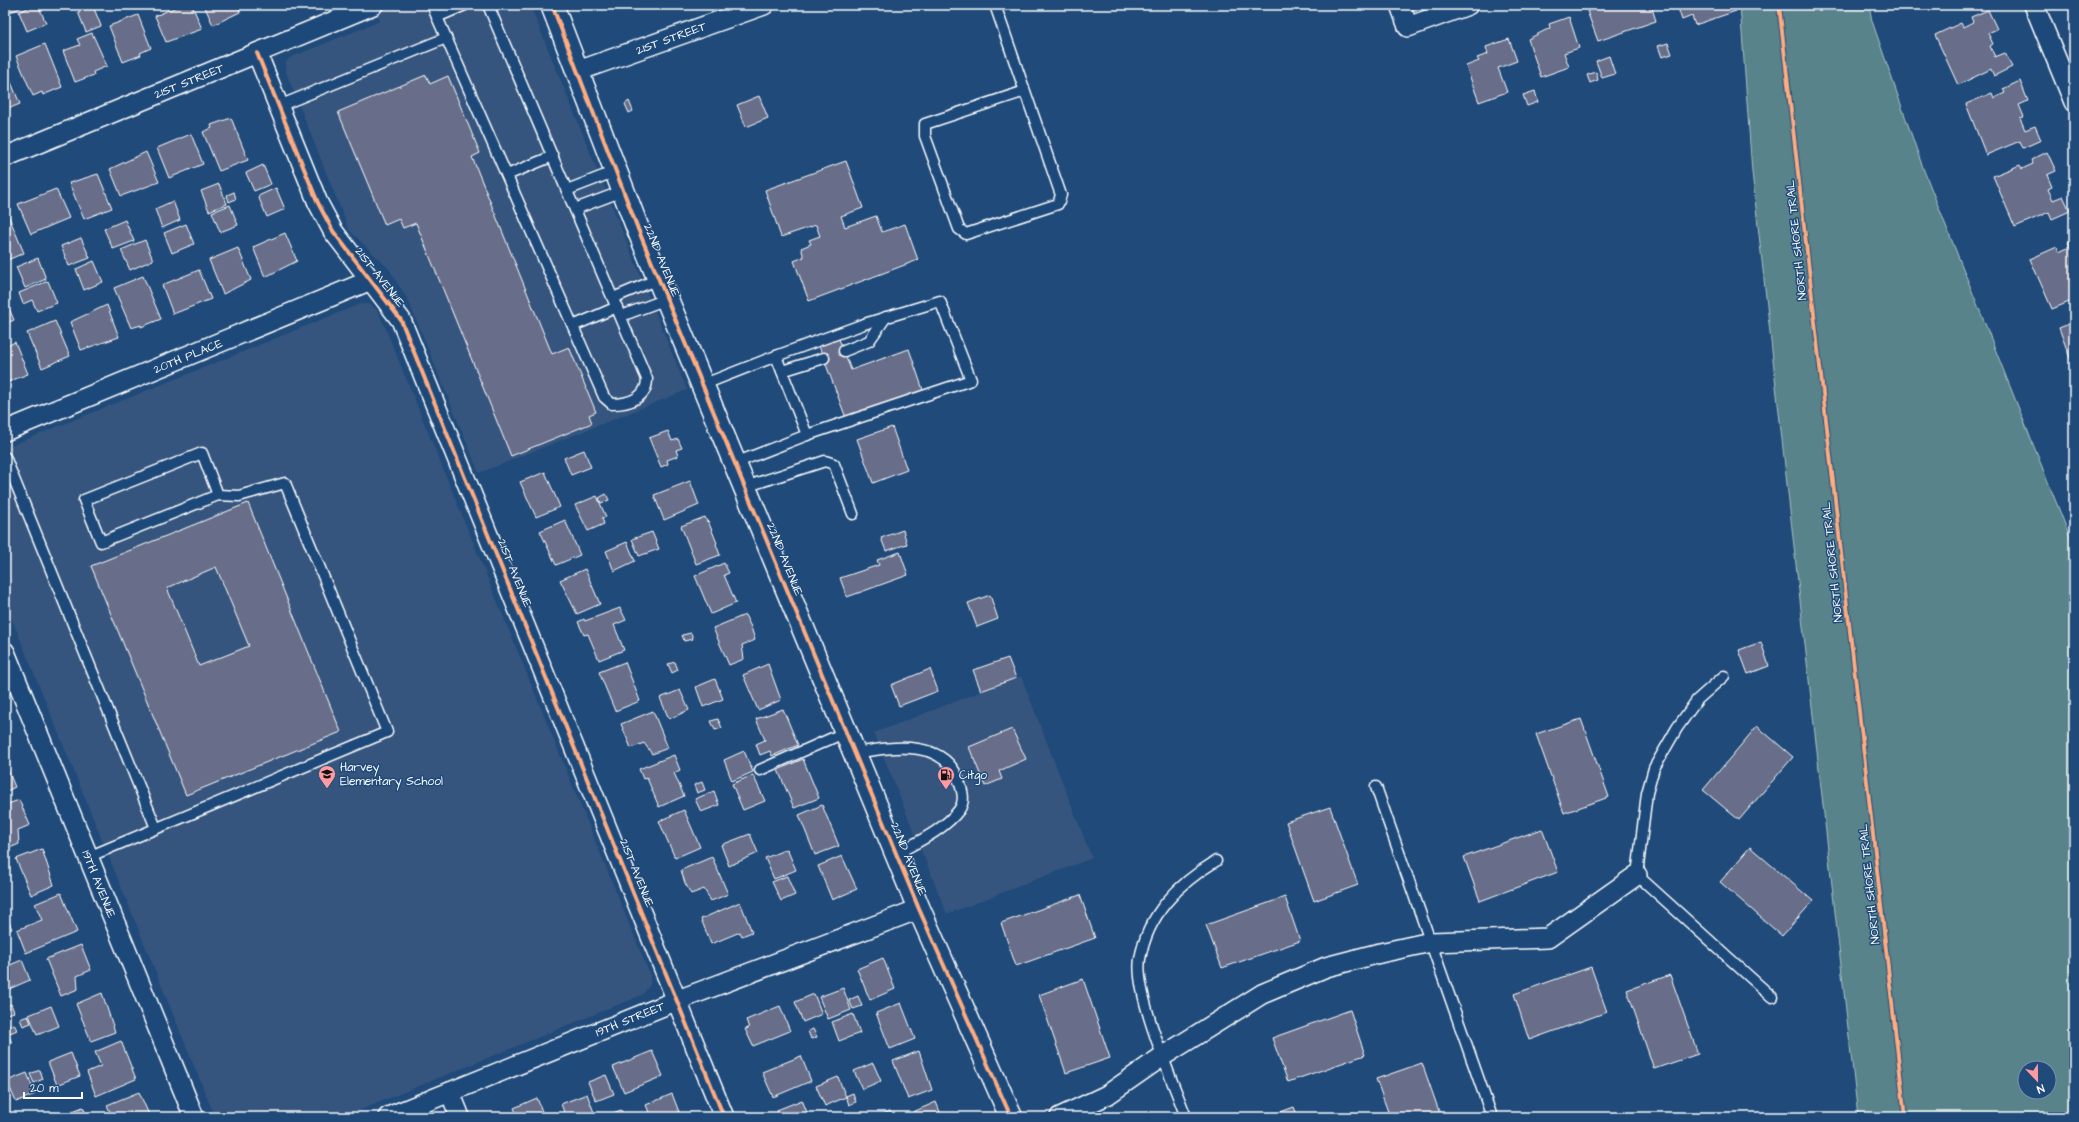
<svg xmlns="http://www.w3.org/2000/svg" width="2079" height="1122" font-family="'Architects Daughter',sans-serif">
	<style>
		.built { fill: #35557e }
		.green { fill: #58838b; stroke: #acc1c5; fill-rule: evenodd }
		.building { fill: #676e89; stroke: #fff; fill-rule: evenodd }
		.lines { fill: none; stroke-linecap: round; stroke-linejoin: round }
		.lane-casing { stroke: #fff; stroke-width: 13 }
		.street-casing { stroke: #fff; stroke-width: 22 }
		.secondary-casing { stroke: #fff; stroke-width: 25 }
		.lane { stroke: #1f4a7a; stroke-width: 10 }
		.street { stroke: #1f4a7a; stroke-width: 19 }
		.secondary { stroke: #1f4a7a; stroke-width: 22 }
		.cycleway-casing { stroke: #1f4a7a; stroke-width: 6 }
		.cycleway { stroke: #ffac80; stroke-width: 4 }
		.labels { text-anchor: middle; stroke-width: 3; stroke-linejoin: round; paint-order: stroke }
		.street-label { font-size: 12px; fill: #fff; stroke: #1f4a7a }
		.poi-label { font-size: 12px; fill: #fff; stroke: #1f4a7a; text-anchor: start }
	</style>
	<rect width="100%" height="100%" fill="#1f4a7a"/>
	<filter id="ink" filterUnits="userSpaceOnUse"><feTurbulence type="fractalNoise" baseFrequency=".025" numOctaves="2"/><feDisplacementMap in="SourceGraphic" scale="8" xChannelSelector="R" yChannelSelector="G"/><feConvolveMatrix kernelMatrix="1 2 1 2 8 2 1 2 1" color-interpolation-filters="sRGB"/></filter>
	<g filter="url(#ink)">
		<!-- built -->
		<g class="built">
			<path d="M374,5H530L687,390L479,473L409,302L389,269L349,230L286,72L285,64L289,58L380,21Z"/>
			<path d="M360,304H370L378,311L385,327L650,975V985L643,994L637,997L343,1117H215L5,602V448Z"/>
			<path d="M1021,676L1092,858L947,914L874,733Z"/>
		</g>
		<!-- green -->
		<path class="green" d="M1740,5H1869L1872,21L1923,168L2074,547V1117H1858L1752,172ZM2025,1068H2049V1092H2025Z"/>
		<!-- building -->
		<g class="building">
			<path d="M5,5H27L8,13Z"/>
			<path d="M34,5H38L46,23L27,31L19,12Z"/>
			<path d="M181,5H192L202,29L166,42L155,16Z"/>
			<path d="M204,5H238L240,12L213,25Z"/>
			<path d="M1603,5H1651L1656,21L1598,41L1587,11Z"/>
			<path d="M1677,5H1734L1736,11L1695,25L1692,16L1682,20Z"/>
			<path d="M93,6L101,26L86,32L78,12Z"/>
			<path d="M1988,10L1997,29L1988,33L1993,44L1990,46L1995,57L2005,53L2012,67L1994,76L1991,69L1958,85L1935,35L1961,23L1963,27L1973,22L1971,17Z"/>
			<path d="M138,15L151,48L140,53L141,55L123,62L109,26Z"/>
			<path d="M1569,17L1579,48L1564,53L1569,67L1541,77L1528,39L1550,28L1549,24Z"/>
			<path d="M92,33L107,66L93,72L94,75L75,82L63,51L80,45L77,39Z"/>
			<path d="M1509,39L1517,61L1498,68L1507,92L1479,102L1466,66L1479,61L1477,58L1488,54L1486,47Z"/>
			<path d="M1668,43L1672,54L1662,57L1658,46Z"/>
			<path d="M45,44L62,87L43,95L42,92L33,96L16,56Z"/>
			<path d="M1609,56L1615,74L1602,78L1596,61Z"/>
			<path d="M1596,72L1598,80L1590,83L1587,75Z"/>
			<path d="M8,75L20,104L5,110V76Z"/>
			<path d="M426,75L430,84L448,76L480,153L472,157L552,354L569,347L596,412L589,415L592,423L511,456L416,223L403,228L399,219L385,225L338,112Z"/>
			<path d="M2020,81L2028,101L2019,105L2024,117L2020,118L2025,130L2035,126L2041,140L2023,148L2020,141L1986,155L1966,104L1992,93L1994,98L2005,93L2003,89Z"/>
			<path d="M1535,91L1538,102L1527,106L1523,95Z"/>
			<path d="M759,96L768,118L746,127L737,105Z"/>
			<path d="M629,101L633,111L629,113L625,104Z"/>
			<path d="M231,118L248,160L219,171L203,132L212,128L211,125Z"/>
			<path d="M191,134L203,164L169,178L157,148Z"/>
			<path d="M146,152L159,182L121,196L110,169Z"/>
			<path d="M2047,152L2056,171L2047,175L2052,187L2048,189L2053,200L2063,196L2070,211L2052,219L2049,212L2015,227L1993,176L2020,165L2022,169L2033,164L2031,160Z"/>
			<path d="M846,161L863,208L841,216L845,227L876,216L882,232L905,224L918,260L809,301L794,261L804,257L801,248L811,244L809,240L820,236L816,225L781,237L765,190Z"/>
			<path d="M263,165L271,184L254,191L246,173Z"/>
			<path d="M98,174L112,208L84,219L69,183Z"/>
			<path d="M219,184L227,204L209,211L201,191Z"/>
			<path d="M276,188L285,209L267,217L258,196Z"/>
			<path d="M56,189L69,218L31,234L18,204Z"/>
			<path d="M234,192L236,199L229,202L227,195Z"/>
			<path d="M173,201L180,220L162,228L155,209Z"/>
			<path d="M230,205L238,225L220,232L212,212Z"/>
			<path d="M5,210H6L24,253L5,261Z"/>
			<path d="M125,220L134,241L113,249L104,229Z"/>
			<path d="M186,224L194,244L172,253L164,233Z"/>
			<path d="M285,233L297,261L265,277L253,247Z"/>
			<path d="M81,238L90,258L69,266L61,246Z"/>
			<path d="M145,240L153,260L130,270L121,250Z"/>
			<path d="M2074,240V300L2052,309L2030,259L2057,247L2059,252L2070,247L2068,243Z"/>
			<path d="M238,248L251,280L223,294L209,260Z"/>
			<path d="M38,258L46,279L25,288L16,267Z"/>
			<path d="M94,261L103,282L84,290L76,269Z"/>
			<path d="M199,270L211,299L173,314L162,285Z"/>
			<path d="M143,276L161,319L141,327V325L131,328L114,288Z"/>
			<path d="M48,281L57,303L37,311L32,300L23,304L19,293Z"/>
			<path d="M5,299L14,320L5,324Z"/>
			<path d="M107,305L119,337L81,350L70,322Z"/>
			<path d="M55,321L70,356L42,368L27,333Z"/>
			<path d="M2074,322V369L2059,328Z"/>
			<path d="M839,339L851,370L909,349L923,390L846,418L819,346Z"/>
			<path d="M15,342L28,374L5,383V347Z"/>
			<path d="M892,427L907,470L873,483L857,439Z"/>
			<path d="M668,431L672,441L678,439L682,448L676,450L678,456L667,460L668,464L661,467L649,438Z"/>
			<path d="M584,450L591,467L571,475L564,458Z"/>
			<path d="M545,472L560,507L536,517L520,482Z"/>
			<path d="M690,481L699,505L664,520L654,495Z"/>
			<path d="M606,494L609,500L601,503L599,498Z"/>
			<path d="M597,496L606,517L602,518L604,524L588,531L575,505Z"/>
			<path d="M248,503L341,732L186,795L91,566ZM216,567L249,646L199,666L167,588Z"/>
			<path d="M705,517L707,522L708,521L717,543L716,544L720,555L696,564L681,526Z"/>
			<path d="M565,520L580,555L556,565L540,531Z"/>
			<path d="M903,530L907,544L886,551L881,538Z"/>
			<path d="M652,532L659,549L639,556L632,539Z"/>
			<path d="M627,542L635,561L614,571L606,551Z"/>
			<path d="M900,552L908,575L847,597L840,578L879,565L877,560Z"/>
			<path d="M724,563L729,573L724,575L736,603L711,614L695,576Z"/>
			<path d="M585,569L600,604L577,614L560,580Z"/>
			<path d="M990,595L998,619L977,627L968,603Z"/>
			<path d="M620,608L626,620L614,625L624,650L599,660L588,634L584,635L578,622L584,619L585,621Z"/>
			<path d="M745,615L751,627L755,640L742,645L744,659L729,665L713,628Z"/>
			<path d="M691,633L693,639L684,641L682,635Z"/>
			<path d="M1761,642L1769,666L1748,674L1739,650Z"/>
			<path d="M1008,658L1016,678L981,691L973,670Z"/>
			<path d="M625,662L640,701L615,711L599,672Z"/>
			<path d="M675,662L678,670L672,673L668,664Z"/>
			<path d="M768,664L781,700L758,710L743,675Z"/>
			<path d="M930,669L938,691L899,706L891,685Z"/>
			<path d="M715,679L723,699L703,707L696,687Z"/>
			<path d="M680,690L689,710L669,719L660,698Z"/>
			<path d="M783,709L798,745L772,756L770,751L760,755L756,744L765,740L756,719Z"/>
			<path d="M653,711L668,748L652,754L644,743L631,748L621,724Z"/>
			<path d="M718,719L722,728L715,730L711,721Z"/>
			<path d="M1581,719L1609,797L1564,813L1536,734Z"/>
			<path d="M1757,726L1793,757L1739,820L1703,790Z"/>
			<path d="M1012,729L1026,759L999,771L1002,779L985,786L969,747Z"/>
			<path d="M744,751L753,772L732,781L724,760Z"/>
			<path d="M674,755L680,770L674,773L684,796L659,807L647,778L643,779L639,769Z"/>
			<path d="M803,759L819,798L794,808L778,770Z"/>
			<path d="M5,763L15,787L5,792Z"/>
			<path d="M753,775L765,801L743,810L732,784Z"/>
			<path d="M702,782L705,790L697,793L694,785Z"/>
			<path d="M714,791L719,805L701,812L695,799Z"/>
			<path d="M19,800L30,825L18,830L19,844L5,850V805Z"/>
			<path d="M822,805L839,846L815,855L799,815Z"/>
			<path d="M1330,807L1358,885L1314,901L1286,822Z"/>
			<path d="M684,810L700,847L675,858L659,821Z"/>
			<path d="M1542,829L1558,872L1480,901L1464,857Z"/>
			<path d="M750,834L758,853L729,866L721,845Z"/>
			<path d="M1750,847L1813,901L1782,936L1720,882Z"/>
			<path d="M42,849L54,885L31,895L16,859Z"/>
			<path d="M787,849L796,870L774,879L765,858Z"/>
			<path d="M842,856L857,889L832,900L818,866Z"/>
			<path d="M712,857L728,894L711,901L704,889L691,894L685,883L681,870Z"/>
			<path d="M787,876L795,895L781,901L772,882Z"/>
			<path d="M61,893L77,932L26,953L17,930L42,920L35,904Z"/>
			<path d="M1080,895L1095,938L1016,966L1001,923Z"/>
			<path d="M1285,897L1300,941L1222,968L1206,925Z"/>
			<path d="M740,902L752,932L742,936L740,932L711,944L701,919Z"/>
			<path d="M5,913L12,929L5,932Z"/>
			<path d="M81,945L91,970L77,976L78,989L61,996L46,959Z"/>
			<path d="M883,958L895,989L870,1000L857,969Z"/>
			<path d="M22,960L30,980L9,989L5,980V967Z"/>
			<path d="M1591,967L1607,1012L1529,1040L1514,994Z"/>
			<path d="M1670,975L1698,1054L1654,1069L1627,990Z"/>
			<path d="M1083,979L1110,1058L1066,1073L1039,995Z"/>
			<path d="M843,988L851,1010L828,1019L819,997Z"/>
			<path d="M102,993L115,1032L91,1041L76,1004Z"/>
			<path d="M814,994L822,1014L803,1022L795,1002Z"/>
			<path d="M858,996L862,1006L853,1009L849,1000Z"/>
			<path d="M901,1003L915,1039L890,1049L876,1013Z"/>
			<path d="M11,1004L14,1012L7,1014L5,1006Z"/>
			<path d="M51,1006L59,1026L37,1035L29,1015Z"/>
			<path d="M780,1006L790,1031L753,1046L745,1029L749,1028L746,1020Z"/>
			<path d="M1350,1010L1365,1055L1288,1082L1272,1038Z"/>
			<path d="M853,1014L860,1033L839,1041L832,1022Z"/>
			<path d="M28,1016L31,1023L23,1026L20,1019Z"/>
			<path d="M14,1024L17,1030L10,1033L7,1027Z"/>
			<path d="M5,1027L12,1043L5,1046Z"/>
			<path d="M813,1029L817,1037L811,1039L808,1031Z"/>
			<path d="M121,1041L136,1079L96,1096L87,1072L101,1066L95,1052Z"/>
			<path d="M652,1051L663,1076L624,1092L613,1067Z"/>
			<path d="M919,1051L932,1090L908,1099L893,1061Z"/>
			<path d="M71,1053L80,1076L57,1085L48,1062Z"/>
			<path d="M801,1056L811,1081L773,1097L762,1072Z"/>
			<path d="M873,1063L881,1081L862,1089L854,1071Z"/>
			<path d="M1422,1063L1441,1117H1390L1376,1079Z"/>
			<path d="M40,1070L43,1079L34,1083L30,1074Z"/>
			<path d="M27,1073L35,1094L16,1102L7,1081Z"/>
			<path d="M606,1075L614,1094L596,1101L588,1082Z"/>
			<path d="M838,1077L846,1097L825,1106L816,1086Z"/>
			<path d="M139,1092L150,1117H112L107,1105Z"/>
			<path d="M853,1093L856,1102L849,1105L846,1096Z"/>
			<path d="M587,1094L595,1115L566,1117L561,1104Z"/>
			<path d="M672,1094L681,1117H651L646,1105Z"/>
			<path d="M537,1098L544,1117H518L514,1108Z"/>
			<path d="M802,1100L809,1117H780L777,1110Z"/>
			<path d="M936,1102L942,1117H915L913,1112Z"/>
			<path d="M83,1107L87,1117H63L62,1115Z"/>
			<path d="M1294,1107L1298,1117H1267Z"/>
			<path d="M621,1110L624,1117H603Z"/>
			<path d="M890,1111L893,1117H876Z"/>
		</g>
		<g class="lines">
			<defs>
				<g id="lane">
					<path d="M432,5L437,17"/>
					<path d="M465,5L437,17L604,397L612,404C629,404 647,398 647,379L488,5"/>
					<path d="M995,5L1061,195L1058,204L966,234L959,229L925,136V124L1025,91"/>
					<path d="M279,106L446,38"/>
					<path d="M507,175L553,156"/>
					<path d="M567,190L616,171"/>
					<path d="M575,209L623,191"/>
					<path d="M613,298L658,279"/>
					<path d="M621,316L667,299"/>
					<path d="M573,326L617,307"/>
					<path d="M844,351L869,341L886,317"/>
					<path d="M776,356L864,324L940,301L971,380L807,435"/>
					<path d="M782,371L824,358"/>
					<path d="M702,385L776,356L807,435L735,463"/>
					<path d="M5,457L156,828"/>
					<path d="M745,487L825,461L834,464L853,514"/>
					<path d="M1724,676L1697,700L1677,728L1654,768L1647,793L1637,875L1772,997"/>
					<path d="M855,753C892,747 946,737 960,784C963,793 965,802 959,810C944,830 917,842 896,854"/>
					<path d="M760,770L846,732"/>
					<path d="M1376,787L1492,1117"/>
					<path d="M88,857L387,732L285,483L239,496L218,495L202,453L84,500L101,542L218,495"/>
					<path d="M1186,1117C1173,1082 1134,994 1140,959C1148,914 1178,884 1216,861"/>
				</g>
				<g id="street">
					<path d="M1400,5L1408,27L1468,5"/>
					<path d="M2034,5L2074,102"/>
					<path d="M257,53L318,203L333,231L401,320L724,1117"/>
					<path d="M578,71L764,5"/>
					<path d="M5,157L373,5"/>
					<path d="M5,431L371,280"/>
					<path d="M5,652L194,1117"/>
					<path d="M450,1092L460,1117"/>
					<path d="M388,1117L678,1000L919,909"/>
					<path d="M1060,1117L1107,1095L1163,1056L1262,994L1326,967L1380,953L1431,942L1548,938L1637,875"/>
				</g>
				<path id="secondary" d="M552,5L638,229L919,909L1011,1117"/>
			</defs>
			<!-- lane casing -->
			<use href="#lane" class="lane-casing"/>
			<!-- street casing -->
			<use href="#street" class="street-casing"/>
			<!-- secondary casing -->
			<use href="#secondary" class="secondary-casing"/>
			<!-- lane -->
			<use href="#lane" class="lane"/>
			<!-- street -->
			<use href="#street" class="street"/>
			<!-- secondary -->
			<use href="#secondary" class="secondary"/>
			<defs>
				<g id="cycleway">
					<path d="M552,5L638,229L919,909L1011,1117"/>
					<path d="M1779,5L1905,1117"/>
					<path d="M257,53L318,203L333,231L401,320L724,1117"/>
				</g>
			</defs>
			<!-- cycleway casing -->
			<use href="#cycleway" class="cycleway-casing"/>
			<!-- cycleway -->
			<use href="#cycleway" class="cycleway"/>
		</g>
	</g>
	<!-- icons -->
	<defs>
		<symbol id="school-pin" viewBox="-11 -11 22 30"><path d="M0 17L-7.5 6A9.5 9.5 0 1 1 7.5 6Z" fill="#ff9aa2" stroke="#1f4a7a"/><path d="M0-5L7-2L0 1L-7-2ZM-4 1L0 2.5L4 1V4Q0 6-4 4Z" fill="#111"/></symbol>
		<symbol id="fuel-pin" viewBox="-11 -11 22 30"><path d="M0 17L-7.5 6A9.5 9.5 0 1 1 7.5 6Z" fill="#ff9aa2" stroke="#1f4a7a"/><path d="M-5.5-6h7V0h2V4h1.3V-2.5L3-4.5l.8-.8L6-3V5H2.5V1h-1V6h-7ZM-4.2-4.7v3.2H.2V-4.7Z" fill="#111"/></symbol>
	</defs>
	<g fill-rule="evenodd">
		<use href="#school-pin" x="317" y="764" width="20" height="27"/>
		<use href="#fuel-pin" x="936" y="765" width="20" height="27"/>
	</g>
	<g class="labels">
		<!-- street labels -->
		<g class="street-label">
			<text transform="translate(671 38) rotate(-20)" y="4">21ST STREET</text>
			<text transform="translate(189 81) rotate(-22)" y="4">21ST STREET</text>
			<text transform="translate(1796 240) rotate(-96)" y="4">NORTH SHORE TRAIL</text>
			<text transform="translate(662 260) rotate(68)" y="4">22ND AVENUE</text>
			<text transform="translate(380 277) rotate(52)" y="4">21ST AVENUE</text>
			<text transform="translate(188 356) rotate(-22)" y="4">20TH PLACE</text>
			<text transform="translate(785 559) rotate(68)" y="4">22ND AVENUE</text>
			<text transform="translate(1832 562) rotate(-96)" y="4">NORTH SHORE TRAIL</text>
			<text transform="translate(515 573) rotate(68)" y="4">21ST AVENUE</text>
			<text transform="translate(909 859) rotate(68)" y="4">22ND AVENUE</text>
			<text transform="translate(637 873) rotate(68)" y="4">21ST AVENUE</text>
			<text transform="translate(99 884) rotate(68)" y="4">19TH AVENUE</text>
			<text transform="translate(1869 884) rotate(-96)" y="4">NORTH SHORE TRAIL</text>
			<text transform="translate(630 1019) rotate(-22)" y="4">19TH STREET</text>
		</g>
		<!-- poi labels -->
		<g class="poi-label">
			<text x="340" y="771">Harvey<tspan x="340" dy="14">Elementary School</tspan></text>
			<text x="959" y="779">Citgo</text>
		</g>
	</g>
	<!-- margin -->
	<rect width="2079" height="1122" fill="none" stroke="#1f4a7a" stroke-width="20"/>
	<rect x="10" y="10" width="2059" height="1102" fill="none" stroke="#fff" stroke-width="1.5" filter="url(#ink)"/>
	<!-- north arrow -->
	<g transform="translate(2037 1080) rotate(158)"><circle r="19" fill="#1f4a7a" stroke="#7992af"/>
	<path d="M0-3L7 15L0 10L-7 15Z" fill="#ff9aa2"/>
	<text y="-6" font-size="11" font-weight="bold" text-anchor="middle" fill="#ffffff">N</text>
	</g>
	<!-- scale -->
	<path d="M24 1092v6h58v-6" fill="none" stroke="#ffffff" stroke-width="2"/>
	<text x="30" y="1092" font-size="12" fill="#ffffff" stroke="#1f4a7a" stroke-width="3" paint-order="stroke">20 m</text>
</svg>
